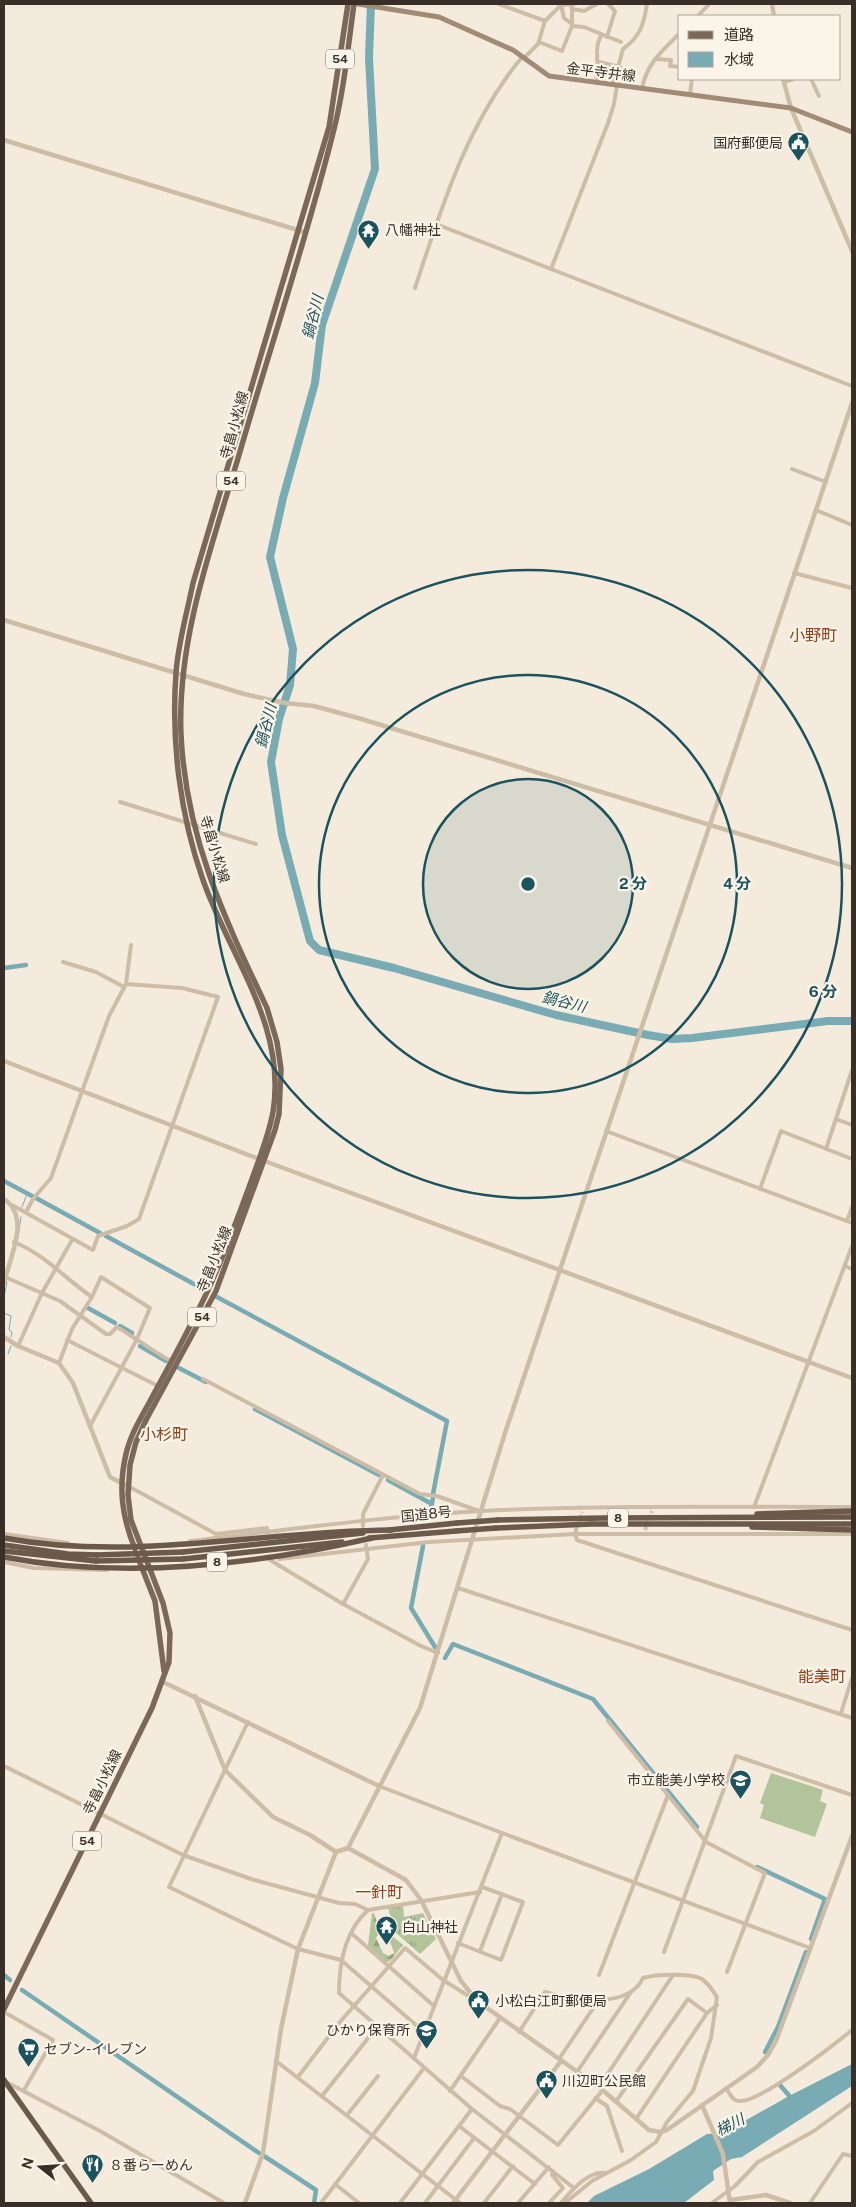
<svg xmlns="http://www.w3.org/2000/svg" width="856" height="2207" font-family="'Public Sans','Noto Sans JP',sans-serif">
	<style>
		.grass { fill: url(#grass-tufts) }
		.forest { fill: url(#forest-firs) }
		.pitch { fill: #b2c49a }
		.water { fill: #78abb3 }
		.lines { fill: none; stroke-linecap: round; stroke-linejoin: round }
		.stream { stroke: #78abb3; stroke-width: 1 }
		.canal { stroke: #78abb3; stroke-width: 4.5 }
		.river { stroke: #78abb3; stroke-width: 8 }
		.minor-tunnel { stroke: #cfc5b8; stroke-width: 4; stroke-dasharray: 4 2; stroke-linecap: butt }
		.minor { stroke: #cdbca6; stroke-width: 4 }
		.tertiary { stroke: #cdbca6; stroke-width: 4.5 }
		.secondary { stroke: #a18b77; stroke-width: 5 }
		.primary { stroke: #7c6858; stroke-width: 5.5 }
		.trunk { stroke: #6b594b; stroke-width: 5.5 }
		.trunk-bridge { stroke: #6b594b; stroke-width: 5.5 }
		.ring { fill: none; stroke: #1a525e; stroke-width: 2.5 }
		.labels { text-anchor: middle; stroke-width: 4.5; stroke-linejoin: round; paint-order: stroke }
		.shield { fill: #fbf4e8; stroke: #736a62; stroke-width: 1 }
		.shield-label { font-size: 12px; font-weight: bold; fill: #392f28 }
		.street-label { font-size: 14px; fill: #392f28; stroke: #fbf4e8 }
		.poi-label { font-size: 14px; fill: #392f28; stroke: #fbf4e8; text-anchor: start }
		.water-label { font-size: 15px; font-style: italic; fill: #1a525e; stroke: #fbf4e8 }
		.quarter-label { font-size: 16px; fill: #8e421a; stroke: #fbf4e8 }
		.centre { fill: #1a525e; stroke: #fbf4e8; stroke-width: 2.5 }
		.ring-label { font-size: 15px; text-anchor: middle; font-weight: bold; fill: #1a525e; stroke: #fbf4e8; stroke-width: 4.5; stroke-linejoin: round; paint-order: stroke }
	</style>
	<defs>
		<pattern id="grass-tufts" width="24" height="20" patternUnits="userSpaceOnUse" patternTransform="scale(1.25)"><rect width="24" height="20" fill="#b2c49a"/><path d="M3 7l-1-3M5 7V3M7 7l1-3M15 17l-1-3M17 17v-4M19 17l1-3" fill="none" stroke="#92a07e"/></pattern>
		<pattern id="forest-firs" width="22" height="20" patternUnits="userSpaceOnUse" patternTransform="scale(1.25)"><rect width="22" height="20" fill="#b2c49a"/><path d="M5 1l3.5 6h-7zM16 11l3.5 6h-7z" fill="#92a07e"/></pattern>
	</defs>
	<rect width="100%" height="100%" fill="#f4ebdc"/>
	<!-- grass -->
	<path class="grass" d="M403,1905L404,1917L423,1913L436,1939L420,1954L395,1932L388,1908Z"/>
	<!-- forest -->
	<path class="forest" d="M372,1913H374L380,1931L376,1938L383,1953L389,1956L394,1953L388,1935L390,1934L403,1945L390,1961L386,1962L368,1945Z"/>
	<!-- pitch -->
	<path class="pitch" d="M771,1773L823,1790L820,1801L827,1804L815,1837L760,1818L764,1805L760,1803Z"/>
	<!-- water -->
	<path class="water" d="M852,2064V2086L742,2157L731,2159L713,2171L714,2180L684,2203H587L594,2196L649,2169L707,2134L723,2133L789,2096Z"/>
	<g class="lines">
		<!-- stream -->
		<g class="stream">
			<path d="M852,951V960"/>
			<path d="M22,1207L27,1194"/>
			<path d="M18,1238L21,1217"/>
			<path d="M4,1297L7,1282"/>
			<path d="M4,1313L11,1316L9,1330L12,1332L11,1337"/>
			<path d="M8,1354L11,1346"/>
		</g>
		<!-- canal -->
		<g class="canal">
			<path d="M4,968L26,965"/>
			<path d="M4,1181L32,1196"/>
			<path d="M36,1198L100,1233"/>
			<path d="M106,1236L203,1289"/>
			<path d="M217,1297L447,1421L433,1494"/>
			<path d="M88,1308L115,1323"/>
			<path d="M120,1326L132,1333"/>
			<path d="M140,1346L166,1361"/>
			<path d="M179,1368L206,1382"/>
			<path d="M255,1409L379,1475"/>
			<path d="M388,1480L432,1504"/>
			<path d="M430,1512L433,1498"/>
			<path d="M423,1546L411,1608L435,1647"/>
			<path d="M445,1658L453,1644L593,1699L697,1827"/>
			<path d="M757,1867L825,1899L811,1939"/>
			<path d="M4,1975L10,1980"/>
			<path d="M22,1990L259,2153"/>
			<path d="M765,2052L778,2027L806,1952"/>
			<path d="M780,2085L792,2099"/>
			<path d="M264,2156L316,2190L314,2203"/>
		</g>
		<!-- river -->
		<path class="river" d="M371,4L369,58L375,169L322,325L315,383L283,498L270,557L293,649L290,685L279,719L271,762L282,835L310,941L319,950L394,968L556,1015L648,1035L672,1039L692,1038L828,1021H852"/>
		<!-- minor-tunnel -->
		<g class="minor-tunnel">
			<path d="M576,1530L582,1512"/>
			<path d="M645,1530L652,1511"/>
		</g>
		<!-- minor -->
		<g class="minor">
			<path d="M499,4L545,21"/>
			<path d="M561,5L564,18L572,24"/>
			<path d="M571,5L572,9L584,11L597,4"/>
			<path d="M572,9V24"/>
			<path d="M698,16L709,4"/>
			<path d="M607,37L615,11L608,4"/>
			<path d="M539,42L562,51L572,26L584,27L621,42"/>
			<path d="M525,57L538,44L545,21L561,5L574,4"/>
			<path d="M655,59L671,60L670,66L680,67"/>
			<path d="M599,62L620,67"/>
			<path d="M811,79L819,96"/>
			<path d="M784,82L793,79"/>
			<path d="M597,83C600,68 593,49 601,36"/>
			<path d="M613,85L623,49C640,37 644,24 647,4"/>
			<path d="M642,89C646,64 663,50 680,33"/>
			<path d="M690,94L692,79"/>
			<path d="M436,224L551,269L608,123L614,104L617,85"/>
			<path d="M551,269L852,386"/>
			<path d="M415,288C442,206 467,123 523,56"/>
			<path d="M792,469L826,482"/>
			<path d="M816,510L852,525"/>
			<path d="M794,573L852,588"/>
			<path d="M120,802L256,844"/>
			<path d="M63,962L96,972L124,987"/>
			<path d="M836,1119L852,1125"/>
			<path d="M606,1131L852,1223"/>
			<path d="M826,1149L852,1070"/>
			<path d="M760,1189L781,1131L852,1159"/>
			<path d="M12,1205L93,1250L98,1236L127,1226L139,1219L218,997L182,988L126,984"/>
			<path d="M26,1212L33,1199L51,1178L109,1016L126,984L131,945"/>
			<path d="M847,1221L852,1207"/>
			<path d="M14,1242C47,1256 64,1278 92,1297L101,1277L150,1308L137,1339L90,1426"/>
			<path d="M845,1266L852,1269"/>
			<path d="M5,1277L60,1301L106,1334H110L117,1327C136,1338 152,1351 171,1361"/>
			<path d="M67,1340L158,1386"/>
			<path d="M18,1346L42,1293L72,1240"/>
			<path d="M59,1363L72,1329L92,1297"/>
			<path d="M203,1379L420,1494L437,1496L479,1511"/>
			<path d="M128,1486L216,1534L267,1528V1532"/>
			<path d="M754,1507L852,1246"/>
			<path d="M363,1526V1514L383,1475"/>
			<path d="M576,1530L575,1534H852"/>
			<path d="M4,1534L68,1543"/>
			<path d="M190,1541C287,1530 385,1516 482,1511C606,1505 729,1507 852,1507"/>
			<path d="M279,1559L429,1542L575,1534L577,1540L852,1630"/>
			<path d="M270,1560L343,1604L421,1646L438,1653"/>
			<path d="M4,1562L34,1568L107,1570"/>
			<path d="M458,1588L852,1718"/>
			<path d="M343,1604L368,1559L366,1545"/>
			<path d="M841,1713L852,1678"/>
			<path d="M608,1721L706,1842L765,1873L727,1972"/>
			<path d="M248,1722L169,1887L281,1941L298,1949L341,1960L424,2032"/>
			<path d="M4,1766L183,1855L251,1879L339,1903L355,1904L368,1910"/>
			<path d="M379,1786L502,1833L414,2058"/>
			<path d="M502,1833L810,1948"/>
			<path d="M480,1892L368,1910C345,1931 339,1964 339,1993L472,2109L574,2188"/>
			<path d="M351,1933L434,2006"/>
			<path d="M458,1943L501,1960L523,1902L482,1887"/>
			<path d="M480,1951L502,1894"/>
			<path d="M664,1952L736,1756L852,1795"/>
			<path d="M599,1975L668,1795"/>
			<path d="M4,2012L53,2040L24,2090"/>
			<path d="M519,2032L545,1992C573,2000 628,2010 643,1978C656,1974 691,1973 702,1979C709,1984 713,1991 717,1997L711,2038L693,2091L667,2122L656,2142L631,2160L592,2181L565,2203"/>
			<path d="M559,2059L598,2001"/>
			<path d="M276,2061L460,2203"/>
			<path d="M577,2072L631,1992"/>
			<path d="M461,2076L500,2106L510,2109L558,2145L602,2091"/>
			<path d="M298,2077L339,2023L405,1948L443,1980L475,2000"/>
			<path d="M6,2082L100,2131L224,2203"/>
			<path d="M599,2087L673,1975"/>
			<path d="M726,2088C730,2093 732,2101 739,2101C758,2104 835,2044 852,2030"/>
			<path d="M450,2091L500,2018"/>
			<path d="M322,2096L377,2027"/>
			<path d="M595,2098L607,2106L622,2151"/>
			<path d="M617,2100L688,1999L707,2013"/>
			<path d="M347,2115L378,2076"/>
			<path d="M636,2119L707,2013L717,2005"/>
			<path d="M459,2126L535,2184"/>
			<path d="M335,2184L359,2203"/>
			<path d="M321,2203L424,2068"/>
			<path d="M400,2203L472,2109"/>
			<path d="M425,2203L474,2138"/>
			<path d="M484,2203L513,2166"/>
			<path d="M518,2203L549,2167"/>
			<path d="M549,2203L563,2188L552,2175L553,2171"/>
			<path d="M561,2203C571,2191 588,2170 606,2173"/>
			<path d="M712,2203L735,2186L758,2162L814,2131L852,2103"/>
			<path d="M810,2203L843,2154L852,2156"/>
		</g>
		<!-- tertiary -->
		<g class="tertiary">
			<path d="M772,4L774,16"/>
			<path d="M783,79L791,108L852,251"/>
			<path d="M4,140L304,232"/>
			<path d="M4,620L244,694L285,703L314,706L358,718L852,868"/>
			<path d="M4,1061L259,1159L852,1378"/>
			<path d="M4,1199C31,1217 10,1257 4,1283"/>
			<path d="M4,1337L18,1346L59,1363L73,1383L110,1477L125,1485"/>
			<path d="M161,1681L379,1786"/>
			<path d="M195,1696L225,1770L273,1817L310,1835L336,1852"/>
			<path d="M348,1848L406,1880L421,1900L461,1981L477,2001L599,2087L649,2130L660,2132L667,2130L757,2067L768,2055L776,2041L852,1836"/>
			<path d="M702,2105L723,2154L730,2203"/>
			<path d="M730,2200L766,2195L790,2203"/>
			<path d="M245,2203L263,2153L281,2029L298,1949L336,1852L348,1848L420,1708L505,1433L852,403"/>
			<path d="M453,2203L561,2061"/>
		</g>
		<!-- secondary -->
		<path class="secondary" d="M358,4L439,17L513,50L549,76L791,108L852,132"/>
		<!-- primary -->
		<g class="primary">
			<path d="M135,1549C122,1517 118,1488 126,1454C130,1436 140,1419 149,1403C163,1377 177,1352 190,1326C214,1282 231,1236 248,1190C257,1164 268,1139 273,1112C287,1026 230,957 203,880C180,815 171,742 176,673C178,643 187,613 193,583L329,127L348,4"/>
			<path d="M138,1558L155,1601L164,1671"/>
			<path d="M4,2009L152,1708L169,1662L170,1633L163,1603L131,1520L128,1495L130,1465L136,1442L146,1420L216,1291L275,1130L279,1114L281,1069L277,1042L267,1008C224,917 186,838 181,735C177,638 212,546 239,455C270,348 306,241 333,133C344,91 348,47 354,4"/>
		</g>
		<!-- trunk -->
		<g class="trunk">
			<path d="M757,1514L852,1511"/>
			<path d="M498,1520L603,1518L852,1517"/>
			<path d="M752,1527L852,1530"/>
			<path d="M496,1528L591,1524H852"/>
			<path d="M389,1530L457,1523"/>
			<path d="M4,1538C135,1562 260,1531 391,1530"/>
			<path d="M369,1538L456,1531"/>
			<path d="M4,1545L68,1554L97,1555"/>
			<path d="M4,1551L96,1561"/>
			<path d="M183,1552L363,1533"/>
			<path d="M4,1557C123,1580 254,1565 372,1538"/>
			<path d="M183,1559L342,1542"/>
			<path d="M4,2080L91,2203"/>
		</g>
		<!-- trunk-bridge -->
		<g class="trunk-bridge">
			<path d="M457,1523L498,1520"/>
			<path d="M456,1531L496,1528"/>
			<path d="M97,1555L183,1552"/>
			<path d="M96,1561L183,1559"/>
		</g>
	</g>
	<!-- distance rings -->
	<circle cx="528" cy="884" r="105" fill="#1a525e" fill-opacity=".12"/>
	<g class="ring">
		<circle cx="528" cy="884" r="105"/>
		<circle cx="528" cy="884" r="209"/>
		<circle cx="528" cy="884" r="314"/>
	</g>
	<!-- icons -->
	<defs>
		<symbol id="civic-pin" viewBox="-11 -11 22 30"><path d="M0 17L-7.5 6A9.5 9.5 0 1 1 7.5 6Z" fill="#1a525e" stroke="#fbf4e8"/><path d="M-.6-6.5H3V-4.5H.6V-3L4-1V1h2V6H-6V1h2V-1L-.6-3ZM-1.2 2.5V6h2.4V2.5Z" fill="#fff"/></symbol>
		<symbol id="temple-pin" viewBox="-11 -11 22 30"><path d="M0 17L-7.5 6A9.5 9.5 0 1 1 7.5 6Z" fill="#1a525e" stroke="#fbf4e8"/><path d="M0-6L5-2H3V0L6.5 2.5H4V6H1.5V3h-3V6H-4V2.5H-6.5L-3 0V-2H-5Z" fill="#fff"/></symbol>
		<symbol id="school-pin" viewBox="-11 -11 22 30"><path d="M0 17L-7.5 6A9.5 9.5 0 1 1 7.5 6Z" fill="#1a525e" stroke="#fbf4e8"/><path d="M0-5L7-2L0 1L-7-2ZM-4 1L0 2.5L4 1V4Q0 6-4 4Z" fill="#fff"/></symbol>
		<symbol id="supermarket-pin" viewBox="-11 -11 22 30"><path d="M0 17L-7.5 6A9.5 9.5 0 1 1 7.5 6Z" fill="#1a525e" stroke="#fbf4e8"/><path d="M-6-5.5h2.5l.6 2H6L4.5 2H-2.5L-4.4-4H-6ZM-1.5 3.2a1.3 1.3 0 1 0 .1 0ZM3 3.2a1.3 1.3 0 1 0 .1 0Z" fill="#fff"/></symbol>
		<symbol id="restaurant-pin" viewBox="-11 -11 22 30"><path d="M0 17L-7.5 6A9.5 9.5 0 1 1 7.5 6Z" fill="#1a525e" stroke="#fbf4e8"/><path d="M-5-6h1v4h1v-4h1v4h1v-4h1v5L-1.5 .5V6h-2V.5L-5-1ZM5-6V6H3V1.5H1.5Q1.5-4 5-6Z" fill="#fff"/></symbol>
	</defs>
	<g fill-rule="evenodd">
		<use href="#civic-pin" x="786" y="130" width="25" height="34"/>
		<use href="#temple-pin" x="356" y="218" width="25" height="34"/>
		<use href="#school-pin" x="728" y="1768" width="25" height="34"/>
		<use href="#temple-pin" x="374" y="1914" width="25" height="34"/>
		<use href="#civic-pin" x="466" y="1988" width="25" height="34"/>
		<use href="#school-pin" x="414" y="2018" width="25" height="34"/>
		<use href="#supermarket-pin" x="16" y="2036" width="25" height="34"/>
		<use href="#civic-pin" x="534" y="2068" width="25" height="34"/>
		<use href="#restaurant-pin" x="80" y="2152" width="25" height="34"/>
	</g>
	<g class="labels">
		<!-- shield labels -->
		<g class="shield">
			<rect x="326" y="49.5" width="28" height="19" rx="4"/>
			<rect x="217" y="471.5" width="28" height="19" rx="4"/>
			<rect x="188" y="1307.5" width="28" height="19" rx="4"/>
			<rect x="608" y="1508.5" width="20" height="19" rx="4"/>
			<rect x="207" y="1552.5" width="20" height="19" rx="4"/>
			<rect x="73" y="1831.5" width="28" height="19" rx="4"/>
		</g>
		<g class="shield-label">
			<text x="340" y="63">54</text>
			<text x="231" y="485">54</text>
			<text x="202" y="1321">54</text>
			<text x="618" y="1522">8</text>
			<text x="217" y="1566">8</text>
			<text x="87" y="1845">54</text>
		</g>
		<!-- street labels -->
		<g class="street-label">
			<text transform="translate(601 72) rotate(7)" y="5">金平寺井線</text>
			<text transform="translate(234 425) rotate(-74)" y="5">寺畠小松線</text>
			<text transform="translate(215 849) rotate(73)" y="5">寺畠小松線</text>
			<text transform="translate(214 1259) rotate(-68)" y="5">寺畠小松線</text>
			<text transform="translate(426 1514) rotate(-6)" y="5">国道8号</text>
			<text transform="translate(102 1782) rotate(-64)" y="5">寺畠小松線</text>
		</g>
		<!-- poi labels -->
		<g class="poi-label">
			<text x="783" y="148" text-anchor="end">国府郵便局</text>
			<text x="385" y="235">八幡神社</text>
			<text x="725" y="1785" text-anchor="end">市立能美小学校</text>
			<text x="402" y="1932">白山神社</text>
			<text x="495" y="2006">小松白江町郵便局</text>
			<text x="410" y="2035" text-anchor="end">ひかり保育所</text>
			<text x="44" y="2054">セブン-イレブン</text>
			<text x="562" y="2086">川辺町公民館</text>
			<text x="109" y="2170">８番らーめん</text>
		</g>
		<!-- water labels -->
		<g class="water-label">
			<text transform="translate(313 317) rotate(-76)" y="5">鍋谷川</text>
			<text transform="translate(266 726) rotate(-76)" y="5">鍋谷川</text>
			<text transform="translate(564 1002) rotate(14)" y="5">鍋谷川</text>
			<text transform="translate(730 2125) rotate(-27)" y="5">梯川</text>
		</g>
		<!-- quarter labels -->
		<g class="quarter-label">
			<text x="813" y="641">小野町</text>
			<text x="164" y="1440">小杉町</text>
			<text x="822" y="1682">能美町</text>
			<text x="379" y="1898">一針町</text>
		</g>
	</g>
	<circle cx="528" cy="884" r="8" class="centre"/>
	<g class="ring-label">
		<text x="633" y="889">2 分</text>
		<text x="737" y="889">4 分</text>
		<text x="823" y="997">6 分</text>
	</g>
	<!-- border -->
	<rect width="856" height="2207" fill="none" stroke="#392f28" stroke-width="10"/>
	<!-- legend -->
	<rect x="678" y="15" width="162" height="65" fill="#fbf4e8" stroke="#ada59b"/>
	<rect x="688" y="31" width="25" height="8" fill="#7c6858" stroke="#ada59b"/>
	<text x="724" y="40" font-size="15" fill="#392f28">道路</text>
	<rect x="688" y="52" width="25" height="15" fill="#78abb3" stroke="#ada59b"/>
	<text x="724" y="65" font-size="15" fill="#392f28">水域</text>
	<!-- north arrow -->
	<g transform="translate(40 2167) rotate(287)" stroke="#fbf4e8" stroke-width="4" paint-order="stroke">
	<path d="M0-4L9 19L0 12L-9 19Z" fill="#392f28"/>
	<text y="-8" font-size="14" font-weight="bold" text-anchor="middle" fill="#392f28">N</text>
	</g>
</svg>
